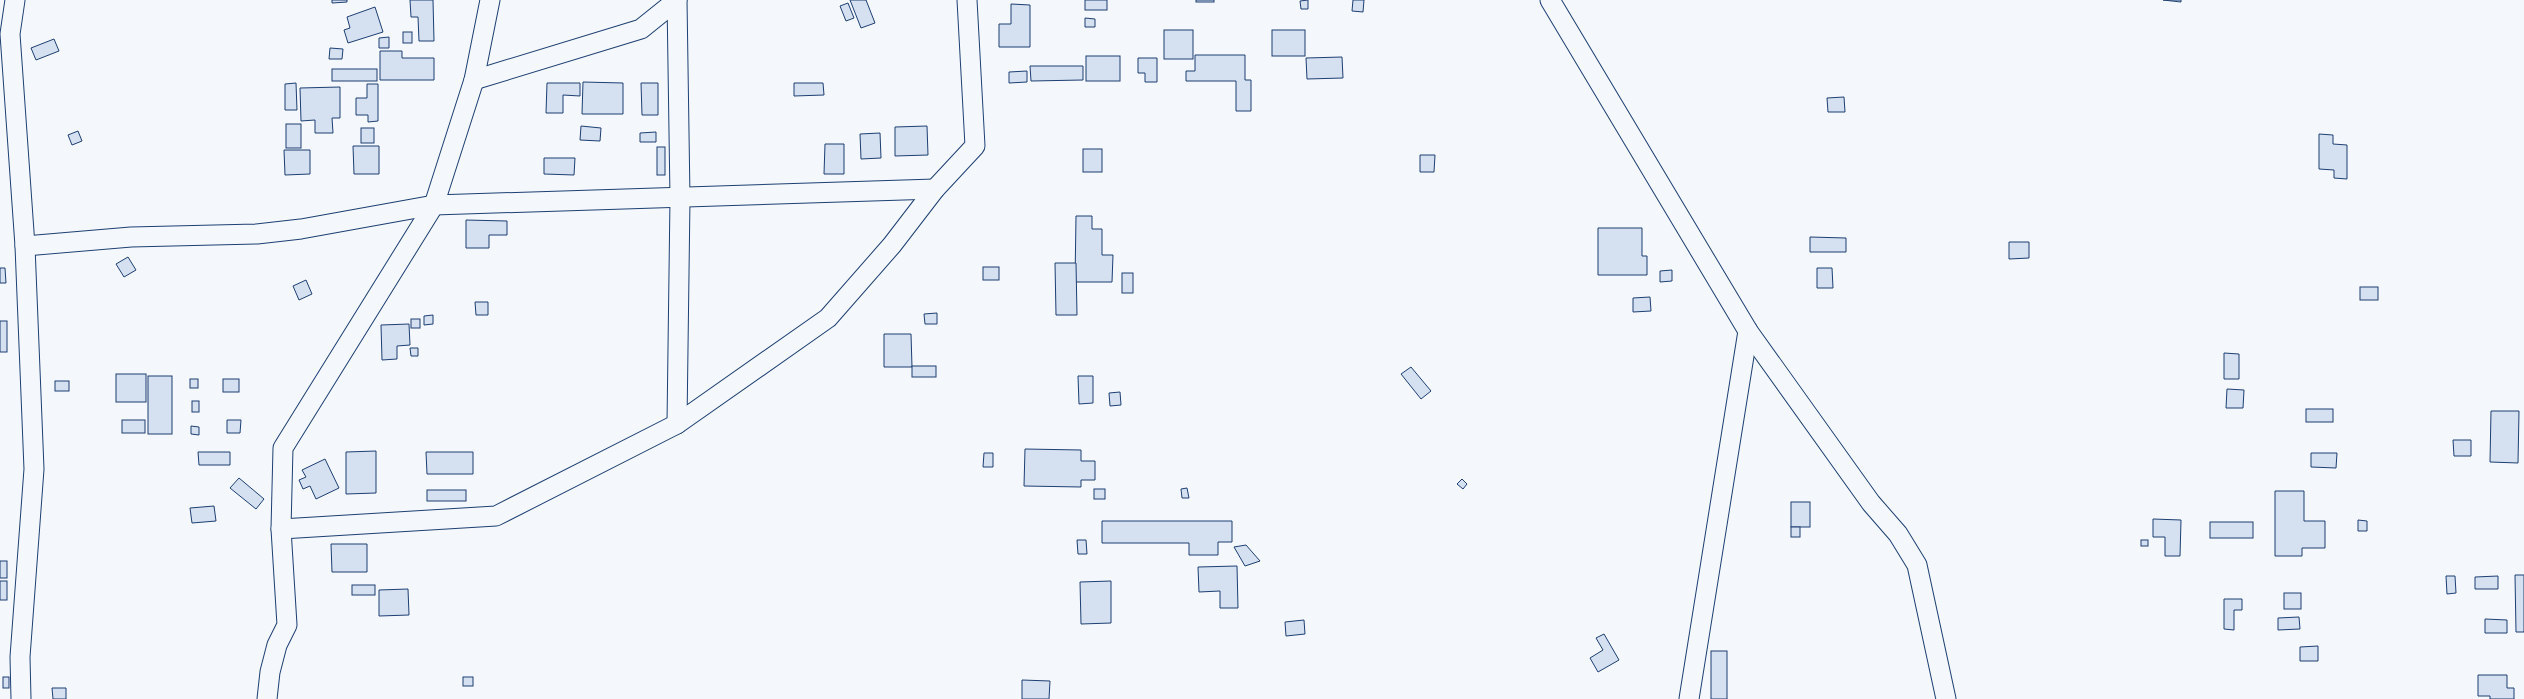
<svg xmlns="http://www.w3.org/2000/svg" width="2524" height="699" font-family="'Crimson Pro',serif">
	<style>
		.building { fill: #d5e0f0; stroke: #1d3f73 }
		.lines { fill: none; stroke-linecap: round; stroke-linejoin: round }
		.street-casing { stroke: #1d3f73; stroke-width: 21 }
		.street { stroke: #f4f7fb; stroke-width: 19 }
	</style>
	<rect width="100%" height="100%" fill="#f4f7fb"/>
	<!-- building -->
	<g class="building">
		<path d="M332,0H347V2L332,3Z"/>
		<path d="M410,0H433L434,41H419L418,17H411Z"/>
		<path d="M850,0H866L875,23L861,28Z"/>
		<rect x="1085" y="0" width="22" height="10"/>
		<rect x="1196" y="0" width="18" height="2"/>
		<path d="M1308,0V9H1301L1300,1Z"/>
		<path d="M1353,0H1364L1363,12L1352,11Z"/>
		<path d="M2163,0H2181V2Z"/>
		<path d="M848,3L854,18L846,21L840,6Z"/>
		<path d="M1011,4L1030,5V47H999V24H1011Z"/>
		<path d="M375,7L383,32L348,43L344,30L350,28L347,17Z"/>
		<path d="M1085,18L1095,19V27H1085Z"/>
		<rect x="1164" y="30" width="29" height="29"/>
		<rect x="1272" y="30" width="33" height="26"/>
		<rect x="403" y="32" width="9" height="11"/>
		<path d="M389,37V48H379V38Z"/>
		<path d="M54,39L59,51L36,60L31,48Z"/>
		<path d="M330,48L343,49L342,59H329Z"/>
		<path d="M380,51H402V58H434V80H380Z"/>
		<path d="M1195,55H1245V80H1251V111H1236V81H1186V71H1195Z"/>
		<rect x="1086" y="56" width="34" height="25"/>
		<path d="M1342,57L1343,78L1307,79L1306,58Z"/>
		<path d="M1138,58H1157V82H1145V73H1138Z"/>
		<path d="M1030,66H1083V80L1031,81Z"/>
		<rect x="332" y="69" width="45" height="12"/>
		<path d="M1027,71V82L1009,83V72Z"/>
		<path d="M583,82L623,83V114H582Z"/>
		<path d="M296,83L297,110H285V84Z"/>
		<path d="M547,83H580V96L563,95V113H546Z"/>
		<path d="M641,83H658V115H642Z"/>
		<path d="M794,83H823L824,95L794,96Z"/>
		<path d="M367,84H378V121L368,122V115H356V98H367Z"/>
		<path d="M340,87V118H332L333,133H315V120L301,121L300,88Z"/>
		<path d="M1844,97L1845,112H1828L1827,98Z"/>
		<rect x="286" y="124" width="15" height="24"/>
		<path d="M581,126L601,128L600,141L580,140Z"/>
		<path d="M927,126L928,155L895,156V127Z"/>
		<rect x="361" y="128" width="13" height="15"/>
		<path d="M78,131L82,141L72,145L68,135Z"/>
		<path d="M656,132V142H640V133Z"/>
		<path d="M880,133L881,158L861,159L860,134Z"/>
		<path d="M2319,134L2333,135V144L2347,145V179L2334,178V170L2319,169Z"/>
		<path d="M825,144H844V174H824Z"/>
		<path d="M353,146H379V174H354Z"/>
		<rect x="657" y="147" width="8" height="28"/>
		<rect x="1083" y="149" width="19" height="23"/>
		<path d="M284,150H310V174L285,175Z"/>
		<path d="M1420,155H1435L1434,172H1420Z"/>
		<path d="M544,158H575L574,175L544,174Z"/>
		<path d="M1076,216H1092V229H1102V255H1113L1112,282H1075Z"/>
		<path d="M466,220L507,221V235H489V248H466Z"/>
		<path d="M1598,228H1642V256H1647V275H1598Z"/>
		<path d="M1810,237L1846,238V252H1810Z"/>
		<path d="M2009,242H2029V258L2009,259Z"/>
		<path d="M128,257L136,270L124,277L116,264Z"/>
		<path d="M1055,263H1076L1077,315H1056Z"/>
		<rect x="983" y="267" width="16" height="13"/>
		<path d="M0,268H5L6,283H0Z"/>
		<path d="M1817,268H1832L1833,288H1817Z"/>
		<path d="M1672,270V281L1660,282V271Z"/>
		<rect x="1122" y="273" width="11" height="20"/>
		<path d="M306,280L312,294L299,300L293,286Z"/>
		<rect x="2360" y="287" width="18" height="13"/>
		<path d="M1650,297L1651,311L1633,312V298Z"/>
		<path d="M475,302H488V315H476Z"/>
		<path d="M937,313V324H925L924,314Z"/>
		<path d="M433,315V324L424,325V316Z"/>
		<rect x="411" y="319" width="9" height="9"/>
		<rect x="0" y="321" width="7" height="31"/>
		<path d="M409,324L410,345L397,346V359L382,360L381,325Z"/>
		<path d="M884,334H911L912,367H884Z"/>
		<path d="M410,348H418V356H411Z"/>
		<path d="M2224,353L2239,354V379H2224Z"/>
		<rect x="912" y="366" width="24" height="11"/>
		<path d="M1411,367L1431,391L1421,399L1401,374Z"/>
		<rect x="116" y="374" width="30" height="28"/>
		<rect x="148" y="376" width="24" height="58"/>
		<path d="M1078,376H1093V403L1079,404Z"/>
		<rect x="190" y="379" width="8" height="9"/>
		<rect x="223" y="379" width="16" height="13"/>
		<rect x="55" y="381" width="14" height="10"/>
		<path d="M2227,389L2244,390L2243,408H2226Z"/>
		<path d="M1120,392L1121,405L1110,406L1109,393Z"/>
		<rect x="192" y="401" width="7" height="11"/>
		<rect x="2306" y="409" width="27" height="13"/>
		<path d="M2491,411H2519L2518,463L2490,462Z"/>
		<rect x="122" y="420" width="23" height="13"/>
		<path d="M227,420H241L240,433H227Z"/>
		<path d="M191,426L199,427V435L191,434Z"/>
		<path d="M2453,440H2471V456H2454Z"/>
		<path d="M1025,449L1081,450V461H1095V480H1081V487L1024,486Z"/>
		<path d="M376,451V493L346,494V452Z"/>
		<path d="M198,452H230V465H199Z"/>
		<path d="M426,452H473V474H427Z"/>
		<path d="M984,453H993V467H983Z"/>
		<path d="M2311,453H2337L2336,468L2311,467Z"/>
		<path d="M325,459L339,488L316,499L310,486L303,489L299,480L306,477L302,470Z"/>
		<path d="M239,478L264,499L256,509L230,488Z"/>
		<path d="M1462,479L1467,484L1463,489L1457,484Z"/>
		<path d="M1187,488L1189,498H1182L1181,489Z"/>
		<rect x="1094" y="489" width="11" height="10"/>
		<rect x="427" y="490" width="39" height="11"/>
		<path d="M2275,491H2304V521H2325V548H2302V556H2275Z"/>
		<rect x="1791" y="502" width="19" height="25"/>
		<path d="M214,506L216,521L192,523L190,508Z"/>
		<path d="M2153,519L2181,520L2180,556H2165V537H2153Z"/>
		<path d="M2358,520L2367,521V531H2358Z"/>
		<path d="M1102,521H1232V542H1218V555H1189V543H1102Z"/>
		<rect x="2210" y="522" width="43" height="16"/>
		<rect x="1791" y="527" width="9" height="10"/>
		<path d="M1077,540H1086L1087,554H1078Z"/>
		<rect x="2141" y="540" width="7" height="6"/>
		<path d="M331,544H367V572H332Z"/>
		<path d="M1246,545L1260,561L1245,566L1234,547Z"/>
		<rect x="0" y="561" width="7" height="17"/>
		<path d="M1237,566L1238,608H1220V591L1199,592L1198,567Z"/>
		<path d="M2515,575H2524V632H2516Z"/>
		<path d="M2446,576H2455L2456,593L2447,594Z"/>
		<path d="M2498,576V589H2475V577Z"/>
		<rect x="0" y="581" width="7" height="19"/>
		<path d="M1111,581V623L1081,624L1080,582Z"/>
		<rect x="352" y="585" width="23" height="10"/>
		<path d="M408,589L409,615L379,616V590Z"/>
		<rect x="2284" y="593" width="17" height="16"/>
		<path d="M2224,599H2242V610H2234V630L2224,629Z"/>
		<path d="M2299,617L2300,629L2278,630V618Z"/>
		<path d="M2485,619L2507,620V633H2485Z"/>
		<path d="M1304,620L1305,634L1286,636L1285,622Z"/>
		<path d="M1604,634L1619,660L1598,672L1590,658L1603,650L1596,638Z"/>
		<path d="M2318,646V661H2300V647Z"/>
		<rect x="1711" y="651" width="16" height="48"/>
		<path d="M2478,675H2507V688H2514V699H2490V696H2478Z"/>
		<rect x="3" y="677" width="6" height="11"/>
		<rect x="463" y="677" width="10" height="9"/>
		<path d="M1022,680L1050,681L1049,699H1022Z"/>
		<path d="M52,688H66V699H53Z"/>
	</g>
	<g class="lines">
		<defs>
			<g id="street">
				<path d="M15,0L10,34L25,246L34,469L20,657L21,699"/>
				<path d="M677,0L680,198L677,424"/>
				<path d="M1550,0L1748,331L1871,503L1898,534L1917,565L1946,699"/>
				<path d="M474,80L641,29L677,0"/>
				<path d="M25,246L131,237L257,234L301,229L434,205L935,189"/>
				<path d="M281,529L496,516L677,424L828,318L892,245L935,189L975,146L967,0"/>
				<path d="M267,699L270,672L277,645L287,625L281,529L283,448L434,205L474,80L490,0"/>
				<path d="M1689,699L1748,331"/>
			</g>
		</defs>
		<!-- street casing -->
		<use href="#street" class="street-casing"/>
		<!-- street -->
		<use href="#street" class="street"/>
	</g>
</svg>
